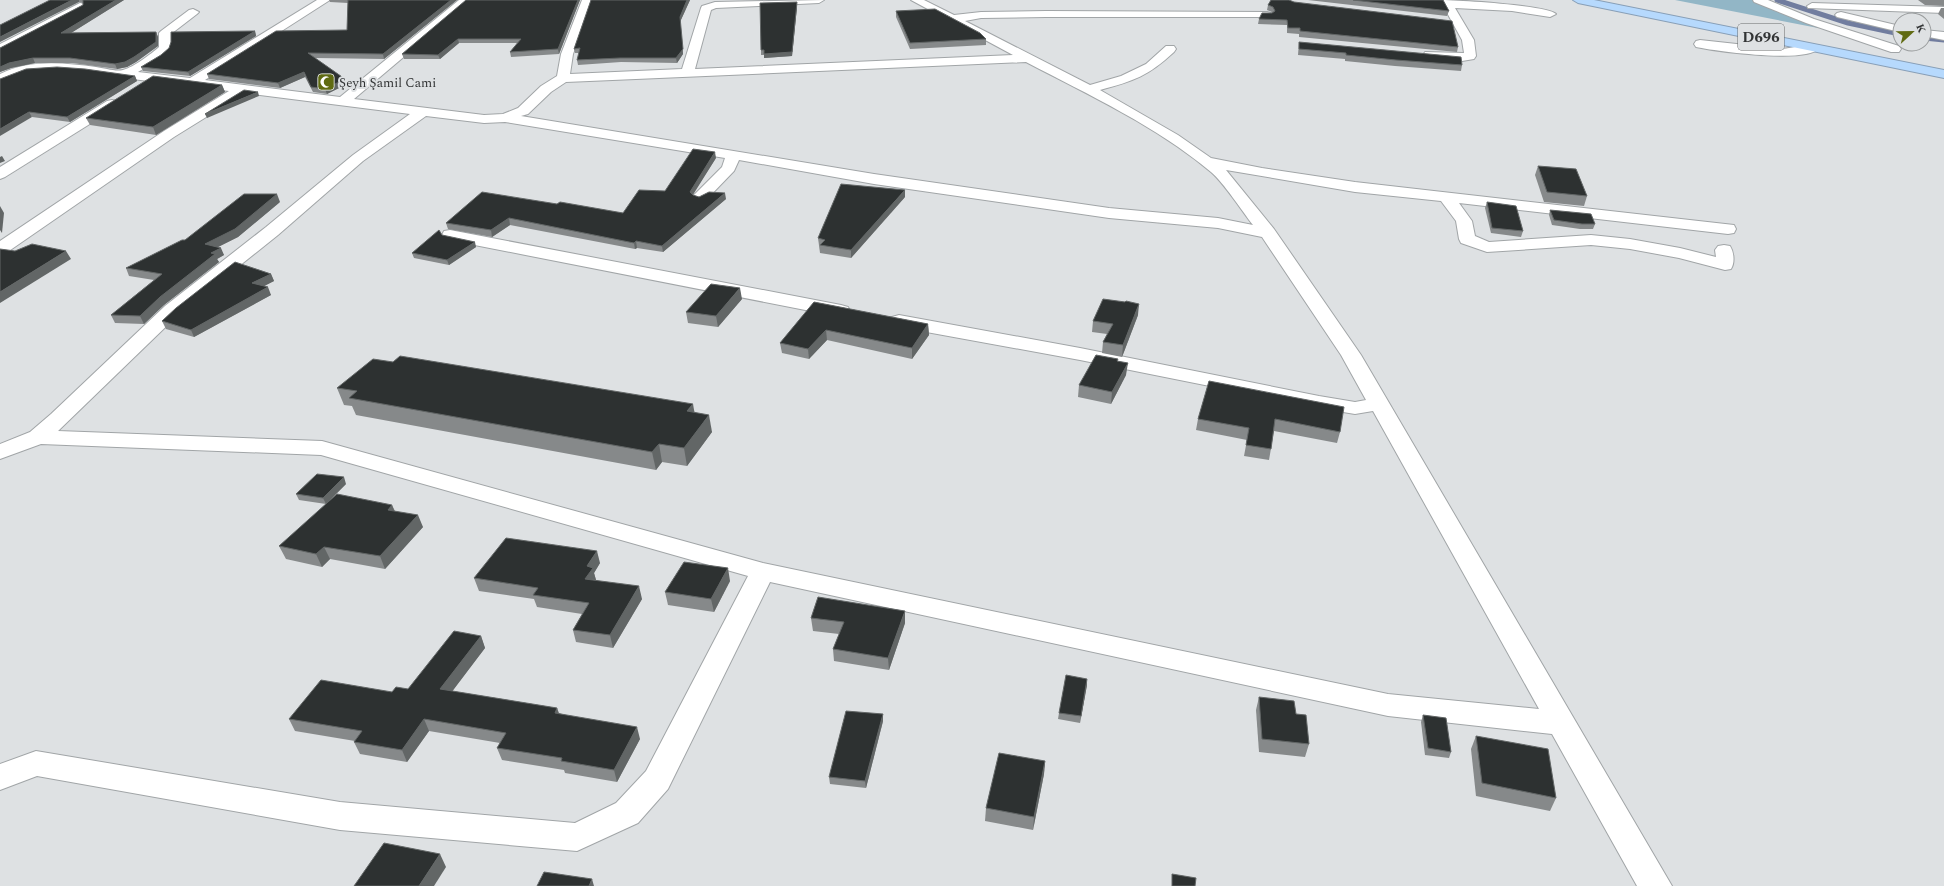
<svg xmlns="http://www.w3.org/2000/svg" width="1944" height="886" font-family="Spectral,serif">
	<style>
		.green { fill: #92b6c6 }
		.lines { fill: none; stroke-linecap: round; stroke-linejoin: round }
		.stream { stroke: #717d9f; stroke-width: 5 }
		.minor-casing { stroke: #a1a5a7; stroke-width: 2 }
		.highway-casing { stroke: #889fb7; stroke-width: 2 }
		.minor { fill: #fff; fill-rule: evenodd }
		.highway { fill: #b6d9fd; fill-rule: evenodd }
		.wall { fill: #86898a }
		.shaded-wall { fill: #626666 }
		.building { fill: #2d3131; stroke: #626666 }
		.labels { text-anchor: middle; stroke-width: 4; stroke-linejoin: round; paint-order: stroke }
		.far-poi-label { font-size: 13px; fill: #323435; stroke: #dee1e3; text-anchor: start }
		.shield { fill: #dee1e3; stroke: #666869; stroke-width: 1 }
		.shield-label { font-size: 15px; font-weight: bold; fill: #323435 }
	</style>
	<rect width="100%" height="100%" fill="#dee1e3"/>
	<!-- green -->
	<path class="green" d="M1675,0H1753L1819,27L1818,28Z"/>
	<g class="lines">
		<!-- stream -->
		<g class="stream">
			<path d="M1777,0L1848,23L1900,34"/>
			<path d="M1924,38L1944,40"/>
		</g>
		<defs>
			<g id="minor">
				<path d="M317,0H330L205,80L340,97L459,0H471L354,99L484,115L503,114L518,108L541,86L557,76L561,54L582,0H592L573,54L570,74L682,69L701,8L702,6L715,2L824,0L819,3L716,8L711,10L695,69L1013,55L911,0H924L954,15L981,12L1046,11L1267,12L1271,13L1273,15L1271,17H1046L981,18L965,21L1090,85L1121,76L1146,64L1166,46H1174L1176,49L1174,52C1148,76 1134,81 1100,90L1178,135L1211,158L1262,168L1355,182L1734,225L1736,229L1734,233L1728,234L1459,203L1472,221L1475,236L1489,242L1591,235L1630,239L1680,248L1716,257L1715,250L1718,246L1724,245L1730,246C1734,252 1735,263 1731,269L1725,270L1679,258L1630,249L1591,245L1487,252L1461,243L1459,239L1456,221L1441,201L1355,192L1226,170L1274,229L1361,355L1672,886H1637L1552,734L1388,716L770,582L668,789L638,823L577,851L340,830L37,776L0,790V764L36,751L340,802L575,823L616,803L646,771L748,576L321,455L41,444L0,459V444L30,432L51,414L165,306L266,227L353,155L410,114L245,93L174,137L6,253L0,254V241L164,131L229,91L68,71L33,72L21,74L0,83V74C30,59 64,63 96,67C104,68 116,72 123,70C134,67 151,54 159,47V33L161,31L189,10L193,9L199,12L197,14L171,34C171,38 172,43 171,47C169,57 146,67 138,72L190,78ZM1026,62C1089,95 1156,126 1211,172C1224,183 1242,211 1253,225L1218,218L1109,208L874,174L521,116L528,114L551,92L566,82ZM426,116L484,123L505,122L725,158L722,167L692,197L694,200L700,202L706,200L734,171L739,160L874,184L1109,218L1218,228L1262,237L1341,355L1366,400L1355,402L1319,396L1080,348L899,315L892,317L890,321L892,325L899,327L1080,360L1319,408L1355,414L1373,411L1539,709L1388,694L763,563L322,441L58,431L179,314L278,235L363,161Z"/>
				<path d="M1440,0C1454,0 1548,5 1556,14L1550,17L1512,11L1455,8L1474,40L1476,56L1474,59L1456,62L1429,59L1425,58L1423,55L1425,52L1464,53L1462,40Z"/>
				<path d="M1753,0H1768L1814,19L1899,46L1901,49L1899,52H1891L1806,23L1754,2Z"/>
				<path d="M80,3L84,4L85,6L84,8L0,53V44Z"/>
				<path d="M1812,3L1944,7V13L1808,8L1807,6Z"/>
				<path d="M1841,12L1900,26V32L1837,17L1835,15L1837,13Z"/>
				<path d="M1924,30L1944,32V40L1924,36Z"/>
				<path d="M1700,40L1783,49L1813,44L1819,48C1808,64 1715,51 1696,47L1694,44L1696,41Z"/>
				<path d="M112,100L117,101L119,104L117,107L5,177L0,179V167L107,101Z"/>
				<path d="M450,230L841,305L848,307L850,311L848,315L841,317L444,239L442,235L444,231Z"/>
			</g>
			<path id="highway" d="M1573,0H1594L1944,70V78L1578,3Z"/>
		</defs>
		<!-- minor casing -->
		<use href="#minor" class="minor-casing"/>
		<!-- highway casing -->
		<use href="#highway" class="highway-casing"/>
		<!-- minor -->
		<use href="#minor" class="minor"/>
		<!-- highway -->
		<use href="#highway" class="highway"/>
	</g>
	<!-- wall -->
	<g class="wall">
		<path d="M50,0H124L71,33L156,32L158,37V46L136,62L127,67L117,69L72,63H35L11,68L0,72V48L83,5V3L79,2Z"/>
		<path d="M329,0H457L384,59L315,58L345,79L347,84L327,94L313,92L305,77L280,88L209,79L207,74L347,30L348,3L330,2Z"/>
		<path d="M580,0L559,54L511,57L510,52L517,43H459L440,59H404L402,54Z"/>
		<path d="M591,0H690L680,22L683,54L677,63L621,62L578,65L577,60L579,53H575L574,49Z"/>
		<path d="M1308,0H1443L1449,11L1447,16Z"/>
		<path d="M1912,0H1944V6L1925,5L1918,0Z"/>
		<path d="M797,2V6L792,56L764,58V55H761V50Z"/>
		<path d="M1294,2L1458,47L1457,52L1299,37V34L1287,33V25L1258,24L1259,19L1272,13V12L1267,10L1268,5Z"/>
		<path d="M1941,8H1944V19L1938,14Z"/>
		<path d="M896,11L986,39V45L910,49L896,17Z"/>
		<path d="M255,31L256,36L190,76L143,71L141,67Z"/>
		<path d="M1299,42L1462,65L1461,71L1395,66L1345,61V59L1298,55Z"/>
		<path d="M135,76L137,81L70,122L32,117L0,79Z"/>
		<path d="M222,85L225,92L156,135L90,125L86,118Z"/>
		<path d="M716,158L692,195L699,197L726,199L663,252L637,248L635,249L510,225L492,237L448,229L446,223L557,204L623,213L665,191Z"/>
		<path d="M1538,166L1587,196L1584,206L1544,202L1535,175Z"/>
		<path d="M905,197L851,258L820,253L818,238Z"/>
		<path d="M280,202L238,237L218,247L224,255L217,259L219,262L164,305L144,324L115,323L111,315L154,280L129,276L126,268L185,240Z"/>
		<path d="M1487,202L1523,231L1521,237L1491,233L1485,208Z"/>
		<path d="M1550,210L1595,224L1593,229H1580L1552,225L1549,215Z"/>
		<path d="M442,235L476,247L449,265L414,258L412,253Z"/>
		<path d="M271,274L274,281L263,286L271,295L194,337L166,329L162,321Z"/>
		<path d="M742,299L718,327L688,323L686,312Z"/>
		<path d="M814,302L928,324L929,335L912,359L827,340L809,359L782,353L780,343Z"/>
		<path d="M1138,315L1122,357L1102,353L1103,342L1107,334L1092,332L1093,321Z"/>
		<path d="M1126,375L1111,404L1078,397L1079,385Z"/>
		<path d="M1209,381L1340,432L1337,443L1274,431L1269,460L1244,456L1247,440L1196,430L1198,419Z"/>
		<path d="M337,388L695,412L712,432L687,466L662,462L656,470L356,415L352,406L344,405Z"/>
		<path d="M346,484L326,504L299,500L296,494Z"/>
		<path d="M392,505L395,511L423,527L385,569L330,559L322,567L286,559L279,546Z"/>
		<path d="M600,563L594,573L596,580L642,599L613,648L576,642L573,630L582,614L537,607L534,599L479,591L474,578Z"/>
		<path d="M730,581L714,612L668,605L665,592Z"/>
		<path d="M811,618L905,623L889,670L834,661L833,649L839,634L813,631Z"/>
		<path d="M481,636L485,648L452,691L557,708L559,713L640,739L617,782L565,773L564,770L502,760L497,748L500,743L429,731L407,762L360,754L354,742L355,741L295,731L289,719L392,692L408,689Z"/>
		<path d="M1087,685L1080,723L1058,719L1059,713Z"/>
		<path d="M1259,697L1296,714L1309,744L1305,757L1259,752L1256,710Z"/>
		<path d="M883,714V721L866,788L830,784L829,777Z"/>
		<path d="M1423,715L1451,752L1449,758L1425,755L1421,722Z"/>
		<path d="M1476,736L1556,798L1550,811L1476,796L1471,749Z"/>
		<path d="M1045,761L1044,774L1033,830L985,821L986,808Z"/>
	</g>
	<!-- shaded-wall -->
	<g class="shaded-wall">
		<path d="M72,0H79V2L0,42V37Z"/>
		<path d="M116,0H124L63,38L61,33Z"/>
		<path d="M451,0H457L384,59L383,54Z"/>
		<path d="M578,0H580L559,54L558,49Z"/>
		<path d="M687,0H690L680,22L683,54L677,63L676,58L680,17Z"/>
		<path d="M797,2V6L792,56L764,58V54Z"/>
		<path d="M255,31L256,36L190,76L188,72Z"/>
		<path d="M156,32L158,37V46L136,62L127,67L117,69L115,64Z"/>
		<path d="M458,39L459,43L440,59L438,55Z"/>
		<path d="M33,58L35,63L11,68L0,72V67L9,63Z"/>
		<path d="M304,72L305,77L280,88L278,83Z"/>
		<path d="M135,76L137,81L70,122L67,117Z"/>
		<path d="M345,79L347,84L327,94L325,89Z"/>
		<path d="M222,85L225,92L156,135L153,127Z"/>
		<path d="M258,92L259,96L207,118L205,114Z"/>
		<path d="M29,112L32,117L0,136V129Z"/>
		<path d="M715,152L716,158L691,198L690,192Z"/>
		<path d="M2,156L5,161L0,163V157Z"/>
		<path d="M905,190V197L851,258V250Z"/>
		<path d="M725,193L726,199L663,252L662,246Z"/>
		<path d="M277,194L280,202L238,237L208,252L205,244Z"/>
		<path d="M0,206L4,213L2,233L0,230Z"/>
		<path d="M509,218L510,225L492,237L491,230Z"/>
		<path d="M636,241L637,248L635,249L634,243Z"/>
		<path d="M475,242L476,247L449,265L447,260Z"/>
		<path d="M221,248L224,255L217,259L219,262L164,305L144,324L140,316L160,297L211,253Z"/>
		<path d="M66,251L71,259L0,303V292Z"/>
		<path d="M271,274L274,281L255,291L252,283Z"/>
		<path d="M268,287L271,295L194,337L191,330Z"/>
		<path d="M740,288L742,299L718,327L716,316Z"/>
		<path d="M1139,304L1138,315L1122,357L1123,345Z"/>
		<path d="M928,324L929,335L912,359V348Z"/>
		<path d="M826,330L827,340L809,359L808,349Z"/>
		<path d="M1128,363L1126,375L1111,404L1112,392Z"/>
		<path d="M693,404L696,421L687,411Z"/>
		<path d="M709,415L712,432L687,466L684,448Z"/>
		<path d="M659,444L662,462L656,470L652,452Z"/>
		<path d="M344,477L346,484L326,504L323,498Z"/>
		<path d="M392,505L397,518L388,510Z"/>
		<path d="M418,515L423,527L385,569L380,556Z"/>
		<path d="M324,547L330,559L322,567L316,554Z"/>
		<path d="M597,551L600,563L594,573L596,580L585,579L587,566Z"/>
		<path d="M728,568L730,581L714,612L711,599Z"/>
		<path d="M639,586L642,599L613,648L610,635Z"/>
		<path d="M905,611V623L889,670L888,658Z"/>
		<path d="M481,636L485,648L445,701L440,689Z"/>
		<path d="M1087,679V685L1080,723L1081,716Z"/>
		<path d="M557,708L561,721L555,713Z"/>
		<path d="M883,714V721L866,788L865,781Z"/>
		<path d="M424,719L429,731L407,762L402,750Z"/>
		<path d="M637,727L640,739L617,782L614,770Z"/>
		<path d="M1045,761L1044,774L1033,830L1034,817Z"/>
		<path d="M440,854L446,867L434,886H419Z"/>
		<path d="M592,879L594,886H589Z"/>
	</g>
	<!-- building -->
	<g class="building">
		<path d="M50,0H72L0,37V25Z"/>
		<path d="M83,0H116L61,33L156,32V42L134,57L125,62L115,64L70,58H33L9,63L0,67V48L83,5Z"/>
		<path d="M348,0H451L383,54L308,53L345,79L325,89L311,87L304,72L278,83L207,74L276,31L347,30Z"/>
		<path d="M466,0H578L558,49L510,52L521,39H458L438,55L402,54Z"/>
		<path d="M591,0H687L680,17L683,49L676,58H620L577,60L580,48L574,49Z"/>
		<path d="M1271,0H1289L1294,2L1452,21L1458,47L1300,31V28H1288L1287,20L1259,19L1262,13H1272L1275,11L1273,7L1268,5Z"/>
		<path d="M1353,0H1443L1449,11Z"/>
		<path d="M797,2L792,52L764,54V50H761L760,3Z"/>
		<path d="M935,9L980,33L986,39L910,43L896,11Z"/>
		<path d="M255,31L188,72L141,67L161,55L169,48L171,42V32Z"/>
		<path d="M1299,42L1461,57L1462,65L1396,60L1346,55V53L1299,49Z"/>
		<path d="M57,67L85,69L135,76L67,117L29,112L0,129V79L26,69Z"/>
		<path d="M153,76L222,85L153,127L86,118Z"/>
		<path d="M244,90L258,92L205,114Z"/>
		<path d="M693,149L715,152L690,192L693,195L699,197L709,192L725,193L662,246L636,241L634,243L509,218L491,230L446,223L482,192L557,204L560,202L623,213L639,190L665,191Z"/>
		<path d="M1538,166L1576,169L1587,196L1547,192Z"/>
		<path d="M841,184L905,190L851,250L820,245L825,240L818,238Z"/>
		<path d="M244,194H277L235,229L205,244L221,248L211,253L215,254L160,297L140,316L111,315L162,274L126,268L182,240H185Z"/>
		<path d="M1487,202L1516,206L1523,231L1492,228Z"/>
		<path d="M1550,210L1591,214L1595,224H1582L1554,220Z"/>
		<path d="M439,230L442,235L475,242L447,260L412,253Z"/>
		<path d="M32,244L66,251L0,292V249L15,251Z"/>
		<path d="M235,262L271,274L252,283L268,287L191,330L162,321L176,308Z"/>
		<path d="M711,284L740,288L716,316L686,312Z"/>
		<path d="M1103,299L1125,302L1126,301L1139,304L1123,345L1103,342L1113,324L1093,321Z"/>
		<path d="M814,302L928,324L912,348L826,330L808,349L780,343Z"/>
		<path d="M1096,355L1118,359L1117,361L1128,363L1112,392L1079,385Z"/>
		<path d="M400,356L693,404L687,411L709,415L684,448L659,444L652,452L349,398L357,391L337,388L373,359L393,362Z"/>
		<path d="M1209,381L1344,407L1340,432L1275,419L1271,449L1246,445L1249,428L1198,419Z"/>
		<path d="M317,474L344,477L323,498L296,494Z"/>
		<path d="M337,494L392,505L388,510L418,515L380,556L324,547L316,554L279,546Z"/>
		<path d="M506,538L597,551L587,566L593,568L585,579L639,586L610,635L573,630L589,603L533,595L538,588L474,578Z"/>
		<path d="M684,562L728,568L711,599L665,592Z"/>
		<path d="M818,597L905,611L888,658L833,649L844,622L811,618Z"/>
		<path d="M454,631L481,636L440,689L557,708L555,713L637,727L614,770L561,761L562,758L497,748L506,733L424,719L402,750L354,742L362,731L289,719L321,680L392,692L396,687L408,689Z"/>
		<path d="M1066,675L1087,679L1081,716L1059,713Z"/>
		<path d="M1259,697L1294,701L1296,714L1306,715L1309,744L1262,739Z"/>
		<path d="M846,711L883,714L865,781L829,777Z"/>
		<path d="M1423,715L1446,718L1451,752L1428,748Z"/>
		<path d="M1476,736L1548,749L1556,798L1482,783Z"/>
		<path d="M999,753L1045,761L1034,817L986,808Z"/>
		<path d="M384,843L440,854L419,886H354Z"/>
		<path d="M544,872L592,879L589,886H537Z"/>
		<path d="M1172,874L1196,878L1195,886H1172Z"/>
	</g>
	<!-- icons -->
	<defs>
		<symbol id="mosque-square" viewBox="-11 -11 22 22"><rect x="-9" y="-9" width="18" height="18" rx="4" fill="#606b12" stroke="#dee1e3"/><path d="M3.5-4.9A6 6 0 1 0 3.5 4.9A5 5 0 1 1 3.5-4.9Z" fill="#fff"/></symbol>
	</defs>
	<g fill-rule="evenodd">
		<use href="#mosque-square" x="316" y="72" width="20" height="20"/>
	</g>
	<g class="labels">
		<!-- far-poi labels -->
		<g class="far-poi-label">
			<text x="339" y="87">Şeyh Şamil Cami</text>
		</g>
		<!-- shield labels -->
		<rect class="shield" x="1738" y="24" width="46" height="26" rx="3"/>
		<g class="shield-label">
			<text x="1761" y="42">D696</text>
		</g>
	</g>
	<!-- north arrow -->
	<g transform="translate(1912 32) rotate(68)"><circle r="19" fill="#dee1e3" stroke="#999c9d"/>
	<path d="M0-3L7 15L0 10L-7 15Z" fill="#606b12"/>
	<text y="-6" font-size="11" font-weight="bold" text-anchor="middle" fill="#323435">K</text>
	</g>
</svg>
